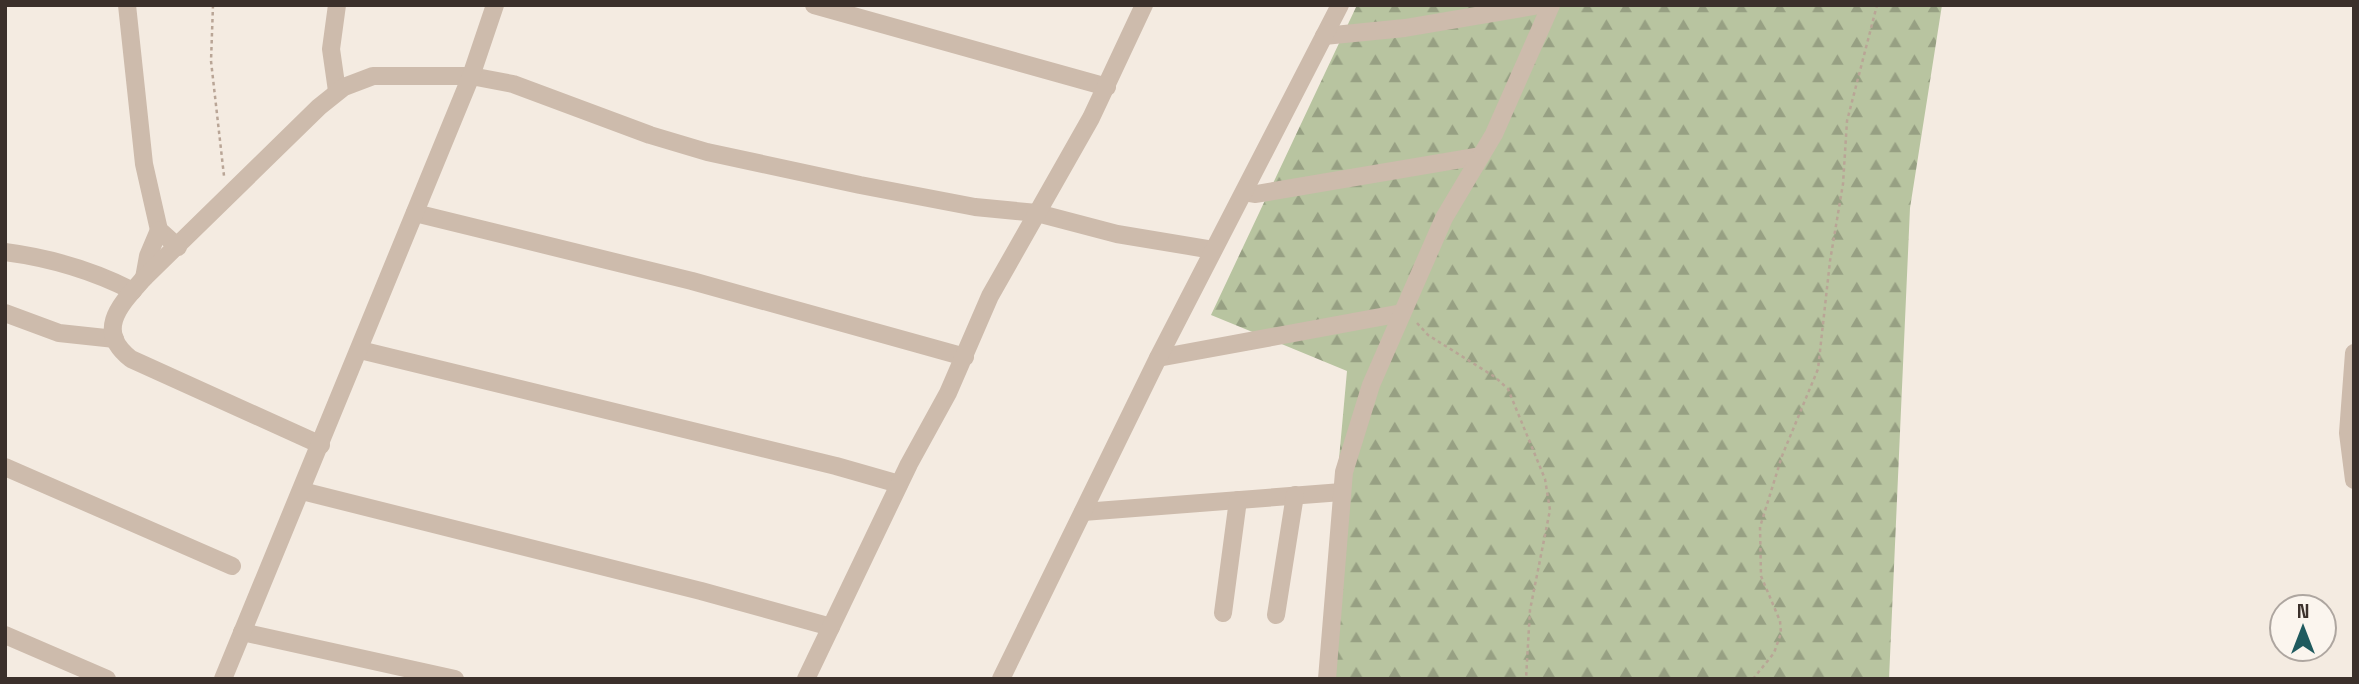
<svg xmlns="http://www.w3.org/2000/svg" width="2359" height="684" font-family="'Space Grotesk',sans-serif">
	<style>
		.forest { fill: url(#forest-firs) }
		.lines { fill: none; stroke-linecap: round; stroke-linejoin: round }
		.path { stroke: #b9a596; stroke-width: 2.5; stroke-dasharray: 3.5 3.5; stroke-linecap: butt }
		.minor { stroke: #cdbbac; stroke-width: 18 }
	</style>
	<defs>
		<pattern id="forest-firs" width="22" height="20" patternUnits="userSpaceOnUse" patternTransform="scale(1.75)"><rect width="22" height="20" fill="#b8c4a0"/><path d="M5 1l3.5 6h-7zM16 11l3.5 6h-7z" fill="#97a083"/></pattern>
	</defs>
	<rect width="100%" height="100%" fill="#f4ebe1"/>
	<!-- forest -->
	<path class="forest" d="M1357,5H1942L1910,208L1889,679H1319L1347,371L1211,315Z"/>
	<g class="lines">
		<!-- path -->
		<g class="path">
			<path d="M213,5L211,61L224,176"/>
			<path d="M1417,323L1428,335L1495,377L1508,389L1545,479L1550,510L1530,610L1526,679"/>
			<path d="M1753,679L1774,653L1781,633L1780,621L1761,576L1760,527L1782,456L1818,369L1830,261L1843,184L1847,121L1877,5"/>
		</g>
		<!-- minor -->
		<g class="minor">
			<path d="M127,5L144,164L159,230L178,247"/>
			<path d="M337,5L331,49L337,91"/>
			<path d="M814,5L1107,87"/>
			<path d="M1324,36L1405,28L1540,5"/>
			<path d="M1244,192L1256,194L1480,156"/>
			<path d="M415,213L692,281L965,357"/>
			<path d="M5,252C51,258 92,270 133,291"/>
			<path d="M144,278L148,256L159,230"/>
			<path d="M5,313L59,333L115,339"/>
			<path d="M360,350L836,466L899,484"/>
			<path d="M2354,353L2348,433L2354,480"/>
			<path d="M1158,358L1402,313"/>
			<path d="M321,445L131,359C94,330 121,304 144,278L319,107L344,87L373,76H471L513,84L650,135L707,152L860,185L975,207L1037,213L1117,234L1213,250"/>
			<path d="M5,467L232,566"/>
			<path d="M302,491L701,591L831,627"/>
			<path d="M1083,512L1342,492"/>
			<path d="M1223,613L1238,500"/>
			<path d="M1276,615L1295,495"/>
			<path d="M242,632L455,679"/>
			<path d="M5,635L107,679"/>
			<path d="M223,679L471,76L495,5"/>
			<path d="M806,679L909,464L948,393L990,296L1091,118L1144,5"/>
			<path d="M1001,679L1158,358L1340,5"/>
			<path d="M1327,679L1344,472L1371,385L1444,218L1494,134L1551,5"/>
		</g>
	</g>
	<!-- border -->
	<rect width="2359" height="684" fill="none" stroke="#3b302b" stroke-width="14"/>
	<!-- north arrow -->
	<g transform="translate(2303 628)"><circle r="33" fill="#fbf5ee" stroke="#aea6a0" stroke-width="2"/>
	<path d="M0-5L12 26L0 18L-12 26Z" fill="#1f5a5e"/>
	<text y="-10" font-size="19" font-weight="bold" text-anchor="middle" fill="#3b302b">N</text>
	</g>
</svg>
